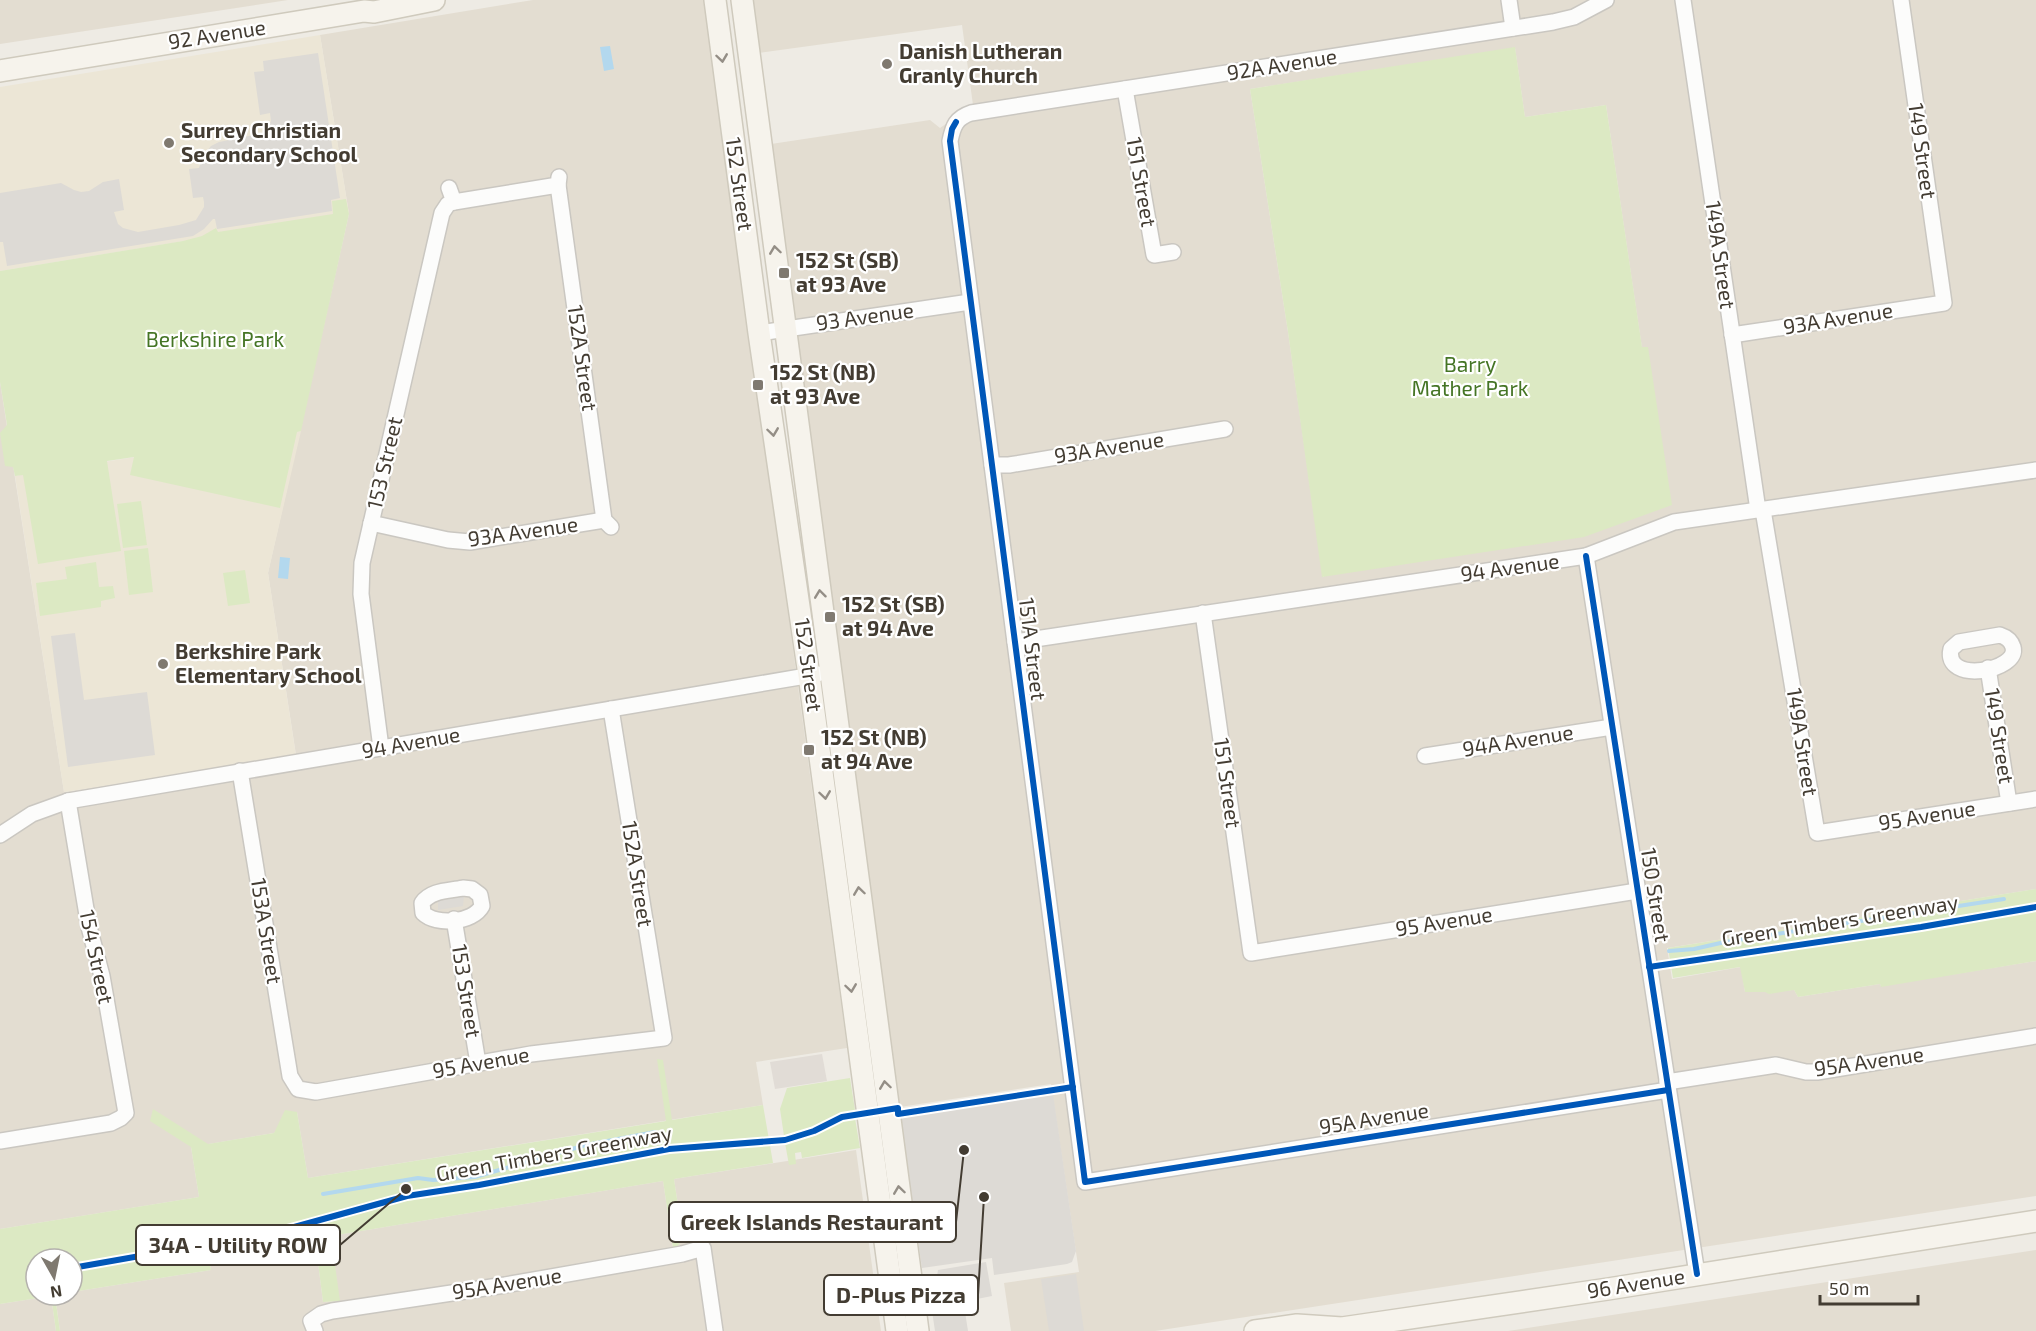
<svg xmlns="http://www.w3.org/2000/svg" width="2036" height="1331" font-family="'Exo 2',sans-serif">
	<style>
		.residential { fill: #e3ddd1; fill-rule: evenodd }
		.industrial { fill: #e1dcd6 }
		.education { fill: #ece6d6 }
		.green { fill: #dce9c3 }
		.parking { fill: #dddad5 }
		.water { fill: #b3d8ee }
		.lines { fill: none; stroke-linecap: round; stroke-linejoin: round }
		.stream { stroke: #b3d8ee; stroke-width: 4 }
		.street-casing { stroke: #cac7c1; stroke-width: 18 }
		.secondary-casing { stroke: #cfcabd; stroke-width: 24 }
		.street { stroke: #fcfcfb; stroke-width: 15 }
		.secondary { stroke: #f6f3ec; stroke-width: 21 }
		.cycleway-casing { stroke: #fff; stroke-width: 10 }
		.cycleway { stroke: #0057b8; stroke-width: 6 }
		.oneway { stroke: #948e86 }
		.poi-dot { fill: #7f7970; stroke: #fff; stroke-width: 2 }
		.labels { text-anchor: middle; stroke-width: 4.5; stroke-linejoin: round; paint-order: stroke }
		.street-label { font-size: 21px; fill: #433c32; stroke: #fff }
		.poi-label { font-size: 21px; font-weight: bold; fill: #433c32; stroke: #fff; text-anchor: start }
		.park-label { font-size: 21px; fill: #457525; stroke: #fff }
		.leader { fill: none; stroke: #433c32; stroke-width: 2 }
		.callout-dot { fill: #433c32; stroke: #fff; stroke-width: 2 }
		.callout { fill: #fff; stroke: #433c32; stroke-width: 2 }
		.callout-label { font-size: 22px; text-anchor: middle; font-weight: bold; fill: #433c32 }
	</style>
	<rect width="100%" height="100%" fill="#eeebe4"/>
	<!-- residential -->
	<g class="residential">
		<path d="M0,0H288L0,44Z"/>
		<path d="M533,0H705L847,1048L756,1062L763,1105L308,1178L297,1112L274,1133L191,1147L199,1197L0,1229V382L64,792L296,755L268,573L349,214L320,35Z"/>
		<path d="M751,0H2036V889L1667,948L1672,979L1741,967L1745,992L1794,990L1798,997L1880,984L1881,986L2036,961V1196L1155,1331H1011L1004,1283L1079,1272L1051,1084L900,1107L771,144L930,120L940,128L973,105L962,25L759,53ZM1515,48L1525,117L1606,105L1642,348L1648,347L1323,577L1288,332L1250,89Z"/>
		<path d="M856,1150L881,1331H60L55,1295H72V1292L211,1270L210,1264L316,1247L323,1302L339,1301L331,1236L663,1181L673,1248L676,1247L683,1238L674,1179Z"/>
		<path d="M2036,1250V1331H1508Z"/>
		<path d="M51,1296L56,1331H0V1304Z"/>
	</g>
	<!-- industrial -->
	<path class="industrial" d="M822,1054L827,1081L775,1089L770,1062Z"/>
	<!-- education -->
	<g class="education">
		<path d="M320,35L349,214L0,271V87Z"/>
		<path d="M301,431L268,573L296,756L64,792L15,476Z"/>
	</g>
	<!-- green -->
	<g class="green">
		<path d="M1515,47L1525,117L1606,105L1642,347H1648L1672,505L1584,537L1322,577L1288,332L1250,89Z"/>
		<path d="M346,199L349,214L301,431L297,432L280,508L130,475L134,457L107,461L121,551L38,564L23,475L15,476L13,467L5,466L0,433L7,425L0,382V271L183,241L202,236L216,228L218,232L333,214L332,201Z"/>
		<path d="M141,501L147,545L123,548L117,504Z"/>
		<path d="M148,548L153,592L129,595L124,551Z"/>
		<path d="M96,562L99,587L113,586L115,598L101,601V607L40,616L36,583L67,579L65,567Z"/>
		<path d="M245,570L250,603L228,606L223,573Z"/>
		<path d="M2036,889V961L1881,987L1880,984L1798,997L1794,990L1769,994L1765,992H1745L1740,967L1673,978L1668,948Z"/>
		<path d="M657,1059L663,1060L672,1120L763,1105L773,1163L674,1179L683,1238L678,1246L673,1248L663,1181L331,1236L340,1301L323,1302L316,1247L210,1264L211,1270L72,1292V1259H36V1295H57L55,1296L60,1331H56L51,1296L0,1304V1229L199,1197L191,1147L150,1121L153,1109L208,1144L274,1133L285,1110L297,1112L308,1178L666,1121Z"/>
		<path d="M850,1078L855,1110L834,1118L813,1131L784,1136L780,1109L787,1088Z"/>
		<path d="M855,1118L860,1148L802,1158L801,1152L795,1153L796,1164L789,1165L785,1143L814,1136L839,1123Z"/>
	</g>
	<!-- parking -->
	<g class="parking">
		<path d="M318,53L340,198L331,200L332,211L217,229L215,219H213L204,229L193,236L7,266L3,242H0V193L61,183L74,190L81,192L89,191L103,182L119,179L124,210L114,212L118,224L123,228L138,232L179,225L196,220L204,207V202L203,197L193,198L189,169L199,168L203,156L211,146L219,142L263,133L267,130L271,121L270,113L260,115L254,72L264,71L263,61Z"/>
		<path d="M75,633L84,700L147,692L155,755L68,767L51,636Z"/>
		<path d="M464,895L463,906L438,910V899Z"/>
		<path d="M1053,1094L1076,1251L1072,1262L1067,1264L994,1275L992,1258L922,1268L900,1117Z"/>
		<path d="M986,1262L992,1296L972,1300L965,1312L968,1331H935L927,1277L937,1276L938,1270Z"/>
		<path d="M1076,1274L1084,1331H1049L1041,1279Z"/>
	</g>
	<!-- water -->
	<g class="water">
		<path d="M610,46L614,69L604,71L600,47Z"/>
		<path d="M280,557L290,558L288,579L278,578Z"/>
	</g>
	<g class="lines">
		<!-- stream -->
		<g class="stream">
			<path d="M1669,951L1694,949L1725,942L2004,899"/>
			<path d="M323,1194L418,1178L433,1180L475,1177L586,1145L655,1132"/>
		</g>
		<defs>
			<g id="street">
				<path d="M1509,0L1513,28"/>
				<path d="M1606,0L1574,17L1553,22L971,113C956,118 953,126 950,141L1085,1182L1668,1090"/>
				<path d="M1683,0L1758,510"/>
				<path d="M1125,89L1154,255L1173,252"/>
				<path d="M558,185L604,520L611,527"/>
				<path d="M454,202L558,185L559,177"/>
				<path d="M759,333L970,302"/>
				<path d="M1732,335L1944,303L1901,0"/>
				<path d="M992,465H1009L1225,429"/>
				<path d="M1763,510L1817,833L2036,799"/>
				<path d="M371,523L448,540L470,542L604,520"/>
				<path d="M1586,556L1697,1274"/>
				<path d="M1203,613L1251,953L1637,891"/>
				<path d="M2000,635C2006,637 2011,640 2013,647C2020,671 1943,685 1951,649L1959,642Z"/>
				<path d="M1015,642L1586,556L1674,522L2036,470"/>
				<path d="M1988,668L2009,803"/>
				<path d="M381,748L361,594L362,563L442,213L448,204L454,202L449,188"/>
				<path d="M1425,756L1612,727"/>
				<path d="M240,771L290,1076L298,1089L316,1092L531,1054L664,1038L611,709"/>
				<path d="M0,835L32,814L68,801L818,674"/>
				<path d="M463,888L472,889L480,895L482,906C473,923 436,926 423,913L422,903C431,890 449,891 463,888Z"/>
				<path d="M454,919L478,1063"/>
				<path d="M1667,1082L1776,1065L1806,1072H1817L2036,1036"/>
				<path d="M0,1141L111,1123L121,1118L126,1113L102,976L89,927L68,801"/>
				<path d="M315,1331L311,1321L321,1314L332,1311L505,1285L682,1254L703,1248L715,1331"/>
			</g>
			<g id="secondary">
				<path d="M715,0L759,333L809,675L897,1331"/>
				<path d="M742,0L918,1331"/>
				<path d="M0,71L364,11L374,12L434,0"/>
				<path d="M1255,1331L1297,1325L1342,1328L1608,1289L2036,1221"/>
			</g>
		</defs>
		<!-- street casing -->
		<use href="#street" class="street-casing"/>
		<!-- secondary casing -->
		<use href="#secondary" class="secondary-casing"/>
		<!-- street -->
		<use href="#street" class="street"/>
		<!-- secondary -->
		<use href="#secondary" class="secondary"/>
		<defs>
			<g id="cycleway">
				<path d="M956,122L952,129L950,141L1085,1182L1668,1090"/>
				<path d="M1586,556L1697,1274"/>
				<path d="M1649,967L1921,927L2036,907"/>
				<path d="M72,1268L276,1232L407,1196L479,1185L669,1149L785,1140L814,1131L842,1117L898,1108V1114L1073,1087"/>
			</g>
		</defs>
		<!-- cycleway casing -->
		<use href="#cycleway" class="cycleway-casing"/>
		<!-- cycleway -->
		<use href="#cycleway" class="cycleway"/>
	</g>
	<!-- one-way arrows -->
	<defs><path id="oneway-chevron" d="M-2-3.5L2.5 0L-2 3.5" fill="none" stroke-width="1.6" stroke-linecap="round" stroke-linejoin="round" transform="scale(1.5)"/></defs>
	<g class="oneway">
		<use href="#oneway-chevron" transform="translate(722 58) rotate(82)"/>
		<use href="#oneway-chevron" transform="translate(775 250) rotate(-98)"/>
		<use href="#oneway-chevron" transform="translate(773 432) rotate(82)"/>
		<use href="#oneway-chevron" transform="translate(820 594) rotate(-97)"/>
		<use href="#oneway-chevron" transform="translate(825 795) rotate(82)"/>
		<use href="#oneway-chevron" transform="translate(859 891) rotate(-98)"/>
		<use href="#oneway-chevron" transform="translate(851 988) rotate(82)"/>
		<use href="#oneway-chevron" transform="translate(885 1085) rotate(-98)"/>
		<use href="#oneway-chevron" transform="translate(899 1190) rotate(-98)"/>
	</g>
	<!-- markers -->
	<g class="poi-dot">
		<circle cx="887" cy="64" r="6"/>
		<circle cx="169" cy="143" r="6"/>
		<rect x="778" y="267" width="12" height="12" rx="3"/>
		<rect x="752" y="379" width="12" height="12" rx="3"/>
		<rect x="824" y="611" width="12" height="12" rx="3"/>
		<circle cx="163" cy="664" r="6"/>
		<rect x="803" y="744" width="12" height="12" rx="3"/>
	</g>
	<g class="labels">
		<!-- street labels -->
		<g class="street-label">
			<text transform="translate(217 35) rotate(-9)" y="7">92 Avenue</text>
			<text transform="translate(1282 65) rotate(-9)" y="7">92A Avenue</text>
			<text transform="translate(1922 151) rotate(82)" y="7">149 Street</text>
			<text transform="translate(1141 182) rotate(80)" y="7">151 Street</text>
			<text transform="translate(739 184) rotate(82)" y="7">152 Street</text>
			<text transform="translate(1720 255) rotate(82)" y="7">149A Street</text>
			<text transform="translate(865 317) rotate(-8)" y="7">93 Avenue</text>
			<text transform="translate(1838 319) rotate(-9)" y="7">93A Avenue</text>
			<text transform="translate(582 358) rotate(82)" y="7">152A Street</text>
			<text transform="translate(1109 448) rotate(-9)" y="7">93A Avenue</text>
			<text transform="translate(385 463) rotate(-77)" y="7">153 Street</text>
			<text transform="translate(523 532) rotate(-8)" y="7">93A Avenue</text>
			<text transform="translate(1510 568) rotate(-8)" y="7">94 Avenue</text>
			<text transform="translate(1032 649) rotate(83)" y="7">151A Street</text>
			<text transform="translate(808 665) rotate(82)" y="7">152 Street</text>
			<text transform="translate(1999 736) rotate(81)" y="7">149 Street</text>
			<text transform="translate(1518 741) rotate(-9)" y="7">94A Avenue</text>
			<text transform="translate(1802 742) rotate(81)" y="7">149A Street</text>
			<text transform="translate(411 743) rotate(-10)" y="7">94 Avenue</text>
			<text transform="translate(1227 783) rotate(82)" y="7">151 Street</text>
			<text transform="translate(1927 816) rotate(-9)" y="7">95 Avenue</text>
			<text transform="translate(637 874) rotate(81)" y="7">152A Street</text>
			<text transform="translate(1655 895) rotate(81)" y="7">150 Street</text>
			<text transform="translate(1840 921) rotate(-9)" y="7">Green Timbers Greenway</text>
			<text transform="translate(1444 922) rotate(-9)" y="7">95 Avenue</text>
			<text transform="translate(266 931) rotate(81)" y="7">153A Street</text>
			<text transform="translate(96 957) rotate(78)" y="7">154 Street</text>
			<text transform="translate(466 991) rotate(81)" y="7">153 Street</text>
			<text transform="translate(1869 1062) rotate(-8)" y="7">95A Avenue</text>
			<text transform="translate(481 1063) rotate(-10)" y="7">95 Avenue</text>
			<text transform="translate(1374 1119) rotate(-9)" y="7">95A Avenue</text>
			<text transform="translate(554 1154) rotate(-10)" y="7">Green Timbers Greenway</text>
			<text transform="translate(507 1284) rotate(-9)" y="7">95A Avenue</text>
			<text transform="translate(1636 1284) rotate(-9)" y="7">96 Avenue</text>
		</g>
		<!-- poi labels -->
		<g class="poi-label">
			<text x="899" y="59">Danish Lutheran<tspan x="899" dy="24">Granly Church</tspan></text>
			<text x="181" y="138">Surrey Christian<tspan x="181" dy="24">Secondary School</tspan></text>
			<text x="796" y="268">152 St (SB)<tspan x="796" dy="24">at 93 Ave</tspan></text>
			<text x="770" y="380">152 St (NB)<tspan x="770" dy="24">at 93 Ave</tspan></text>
			<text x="842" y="612">152 St (SB)<tspan x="842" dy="24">at 94 Ave</tspan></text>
			<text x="175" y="659">Berkshire Park<tspan x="175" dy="24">Elementary School</tspan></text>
			<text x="821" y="745">152 St (NB)<tspan x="821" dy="24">at 94 Ave</tspan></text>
		</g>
		<!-- park labels -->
		<g class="park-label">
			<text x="215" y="347">Berkshire Park</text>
			<text x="1470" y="372">Barry<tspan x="1470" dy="24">Mather Park</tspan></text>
		</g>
	</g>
	<!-- callouts -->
	<path class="leader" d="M964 1150L956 1222M406 1189L340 1245M984 1197L978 1295"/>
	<g class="callout-dot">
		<circle cx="964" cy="1150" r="6"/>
		<circle cx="406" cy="1189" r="6"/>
		<circle cx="984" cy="1197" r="6"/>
	</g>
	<g class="callout">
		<rect x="669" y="1202" width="287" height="40" rx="6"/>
		<rect x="136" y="1225" width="204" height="40" rx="6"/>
		<rect x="824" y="1275" width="154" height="40" rx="6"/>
	</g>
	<g class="callout-label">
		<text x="812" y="1230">Greek Islands Restaurant</text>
		<text x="238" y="1253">34A - Utility ROW</text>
		<text x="901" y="1303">D-Plus Pizza</text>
	</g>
	<!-- north arrow -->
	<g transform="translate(54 1277) rotate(171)"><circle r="28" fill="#ffffff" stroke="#b4b1ad" stroke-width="1.5"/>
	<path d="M0-4.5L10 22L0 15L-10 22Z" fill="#7f7970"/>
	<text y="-9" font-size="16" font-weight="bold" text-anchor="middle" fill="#433c32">N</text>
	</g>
	<!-- scale -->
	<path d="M1820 1295v9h98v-9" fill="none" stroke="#433c32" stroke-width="3"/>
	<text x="1829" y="1295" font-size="18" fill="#433c32" stroke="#ffffff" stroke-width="4.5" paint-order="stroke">50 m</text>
</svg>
